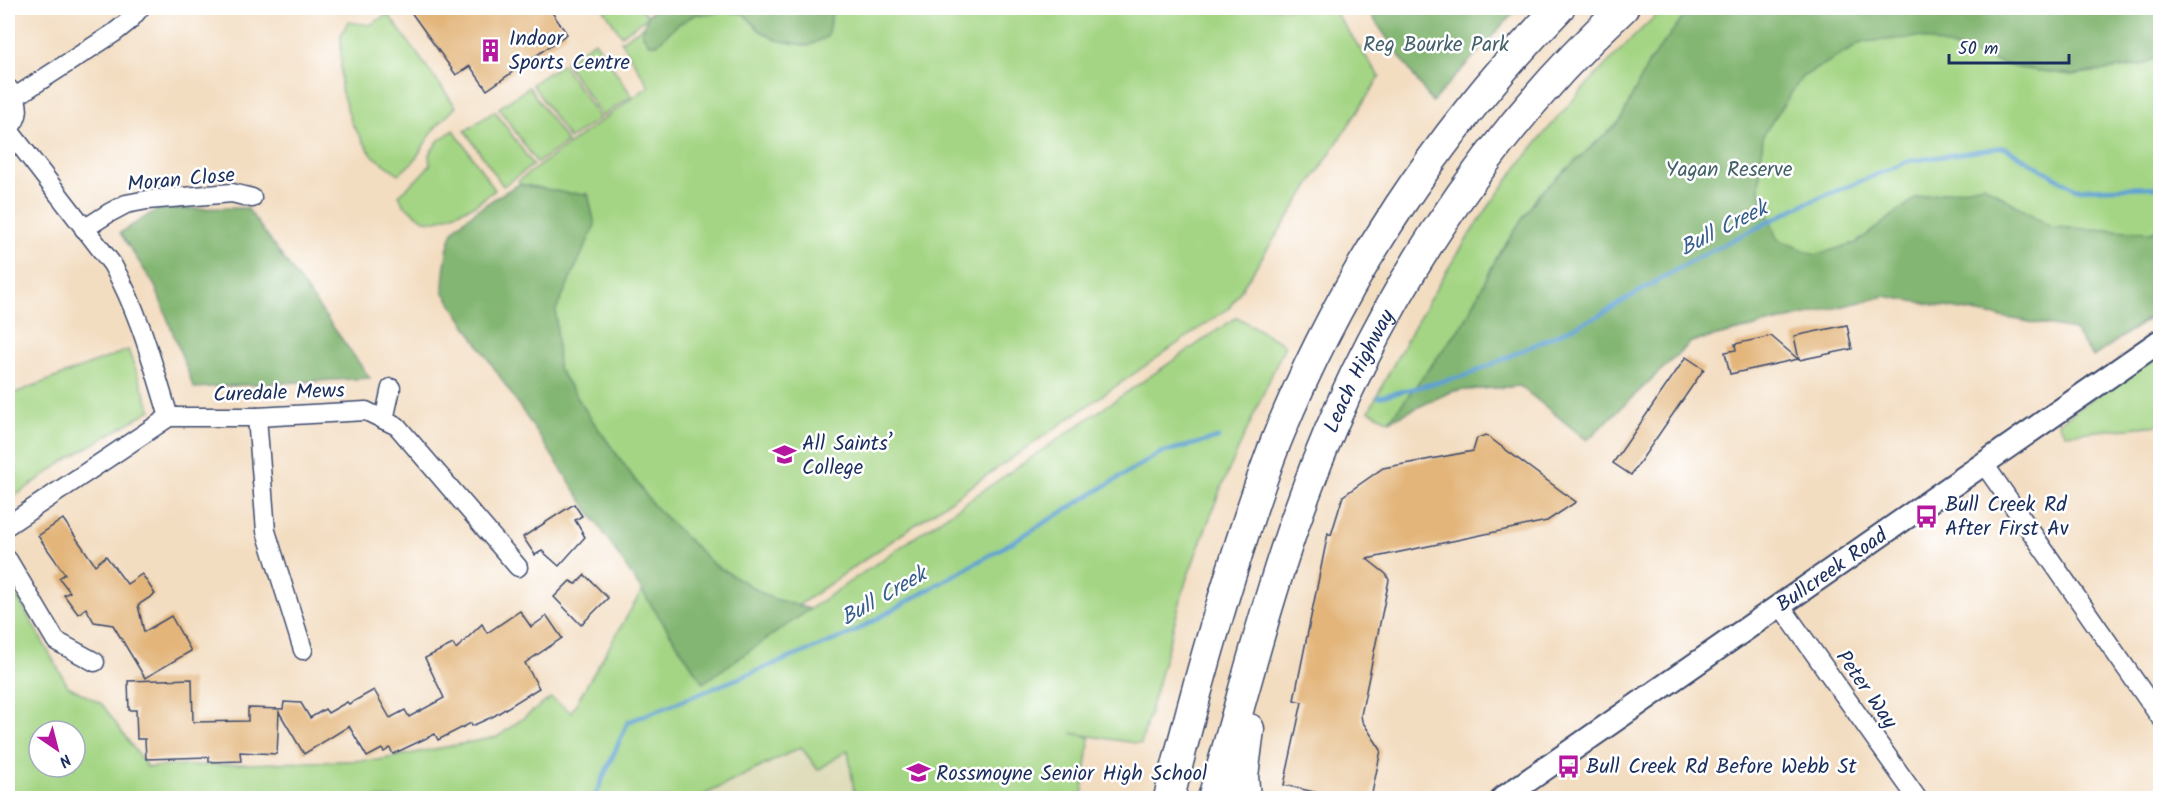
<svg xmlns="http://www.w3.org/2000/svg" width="2168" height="806" font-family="Kalam,sans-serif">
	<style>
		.built { fill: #dfddbb }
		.green { fill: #a4d584; stroke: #608271; stroke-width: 1.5; fill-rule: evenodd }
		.forest { fill: #83b672; stroke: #4f7268; stroke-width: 1.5 }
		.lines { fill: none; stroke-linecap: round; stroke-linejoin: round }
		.stream { stroke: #5ea1d2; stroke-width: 4.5 }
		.building { fill: #e3b57a }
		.minor-casing { stroke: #3b496d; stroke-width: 21 }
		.tertiary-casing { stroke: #3b496d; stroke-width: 26 }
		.trunk-casing { stroke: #3b496d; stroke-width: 33 }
		.minor { stroke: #fff; stroke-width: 18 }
		.tertiary { stroke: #fff; stroke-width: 22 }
		.trunk { stroke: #fff; stroke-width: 30 }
		.labels { text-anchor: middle; stroke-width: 5; stroke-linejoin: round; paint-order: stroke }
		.poi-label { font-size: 21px; fill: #1b2f5e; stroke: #fff; text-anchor: start }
		.park-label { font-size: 21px; fill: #446169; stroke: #fff }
		.street-label { font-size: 21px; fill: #1b2f5e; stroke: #fff }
		.water-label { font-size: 22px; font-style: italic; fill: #365d8c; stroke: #fff }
	</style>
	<rect width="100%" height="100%" fill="#fff"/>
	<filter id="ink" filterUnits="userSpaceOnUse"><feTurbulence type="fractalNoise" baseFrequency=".0167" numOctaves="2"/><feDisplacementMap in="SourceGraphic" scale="12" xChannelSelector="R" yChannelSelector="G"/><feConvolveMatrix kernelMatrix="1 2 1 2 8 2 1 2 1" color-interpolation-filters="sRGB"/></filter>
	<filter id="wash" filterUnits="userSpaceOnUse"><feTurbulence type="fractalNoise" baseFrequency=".008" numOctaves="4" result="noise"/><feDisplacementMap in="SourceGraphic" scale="24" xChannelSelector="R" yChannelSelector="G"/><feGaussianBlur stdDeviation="1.35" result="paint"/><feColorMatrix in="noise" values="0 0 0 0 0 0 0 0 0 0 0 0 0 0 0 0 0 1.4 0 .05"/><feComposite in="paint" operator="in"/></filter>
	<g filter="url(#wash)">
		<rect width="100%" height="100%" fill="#f3ddc1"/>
		<!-- built -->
		<path class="built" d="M826,721L1082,798H700L801,747Z"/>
		<!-- green -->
		<g class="green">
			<path d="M603,8H641L648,17L621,35Z"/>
			<path d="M672,8H1332L1380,77L1229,308L699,674L669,630L703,682L1237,317L1285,345L1221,488L1186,581L1141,744L1071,733L1090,737L1082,798H855L848,750L818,770L801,747L698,798H8V581L68,686L102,704L147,767L378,760L497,737L551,698L571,712L643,589L463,320L563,251L518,181L649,86L621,41ZM39,731H75V767H39Z"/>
			<path d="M1664,8H2160V311L2093,357L2074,330L1885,296L1691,342L1587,440L1520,386L1452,391L1389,421L1369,411C1417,317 1471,223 1539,140C1577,93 1620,49 1664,8Z"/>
			<path d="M388,14L456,107L434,129L414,161L399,174L372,155L352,124L341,90V35L348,22L370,25Z"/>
			<path d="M595,41L632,96L602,116L565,62Z"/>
			<path d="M562,64L600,118L569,139L532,84Z"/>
			<path d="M529,87L567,142L537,163L499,108Z"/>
			<path d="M495,111L533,165L503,186L465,131Z"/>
			<path d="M454,130L495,190L475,205L436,221L424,220L403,204L399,195L418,178L430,165L429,154L439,140Z"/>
			<path d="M128,350L151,410L63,462L8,501V398L15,393Z"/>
			<path d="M2160,352V425L2065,434L2058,423Z"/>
		</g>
		<!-- forest -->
		<g class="forest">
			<path d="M659,8H833L827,37L808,46L776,40L759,30L744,14L721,11L708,15L696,14L677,25L657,44H649L642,33L648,14Z"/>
			<path d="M1366,8H1518L1432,102Z"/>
			<path d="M1696,8H2160V56L2141,65L2072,75L2018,68L1919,37L1863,42L1802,77L1763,135L1759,189L1777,239L1815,255L1856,243L1916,198L1984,185L2051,227L2151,232L2160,228V309L2093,357L2074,330L1885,296L1691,342L1587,440L1520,386L1452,391L1389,421L1465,321L1496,259L1539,194L1620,121L1648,64L1688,11Z"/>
			<path d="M520,184L566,193L588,194L595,225L556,310L558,368L590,417L653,505L713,564L771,598L810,609L703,683L443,291C443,277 447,241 454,230C460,220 508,189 520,184Z"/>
			<path d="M247,208L370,378L194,388L155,286L120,233L158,209Z"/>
		</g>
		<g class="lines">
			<!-- stream -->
			<g class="stream">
				<path d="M1379,397L1468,375L1598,316L1691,261L1802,205L1910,161L2004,147L2076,189L2160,187"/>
				<path d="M594,798L628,722L850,634L1004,547L1160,453L1218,438"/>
			</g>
		</g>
		<g id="blocks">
			<!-- building -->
			<g class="building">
				<path d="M408,8H549L567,34L487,90L470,66L456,75Z"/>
				<path d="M1847,325L1852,349L1799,360L1794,336Z"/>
				<path d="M1771,336L1798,359L1730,374L1725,352L1736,350L1735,344Z"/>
				<path d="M1686,357L1704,369L1631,475L1613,463Z"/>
				<path d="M1486,435L1576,502L1547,521L1367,559L1386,574L1389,580L1361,715L1362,721L1381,750L1371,798H1340L1284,785L1302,702L1294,700L1328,533L1331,535L1343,496L1383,468L1473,451L1477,438Z"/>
				<path d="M574,504L582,516L575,520L585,537L559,566L542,551L535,555L523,537Z"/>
				<path d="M63,519L95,565L106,556L127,584L142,574L155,594L138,605L144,632L171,616L191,651L145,678L113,625L94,622L86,608L78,614L64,595L70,592L59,578L65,574L38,536Z"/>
				<path d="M585,575L608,598L581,625L554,597L570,581L576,584Z"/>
				<path d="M520,611L531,627L547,616L562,638L525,663L539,688L494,716L472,726L471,723L438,740L435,734L393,754L390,748L384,752L382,749L367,757L349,726L304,754L279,712L277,754L240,752L241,761L209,762V757L146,759L145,739H137L136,710H129L128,681L192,679L193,722L248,721V708L283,709L284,702L301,703L310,718L325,709L328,713L347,702L349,704L374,690L390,718L405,710L409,717L444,698L425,658L453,644L456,649L482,624L487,633Z"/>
			</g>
		</g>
	</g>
	<g filter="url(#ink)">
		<use href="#blocks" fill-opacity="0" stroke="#3b496d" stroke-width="1.5"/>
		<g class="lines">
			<defs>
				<g id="minor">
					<path d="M15,97L114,33L129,21L140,8"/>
					<path d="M8,129L112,264C139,311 153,365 169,417"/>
					<path d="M8,129C21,117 21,103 9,89"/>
					<path d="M84,229L109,213L126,204L147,200L232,193L252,198"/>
					<path d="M257,417L266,531L303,650"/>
					<path d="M384,420L391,388"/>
					<path d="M1984,464L2160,717"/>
					<path d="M8,525L169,417H257L366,411L397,426L518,567"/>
					<path d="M8,560L56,641L95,662"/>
					<path d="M1780,605L1917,798"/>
				</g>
				<g id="tertiary">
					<path id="s1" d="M1503,798L2160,341"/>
				</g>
				<g id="trunk">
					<path d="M1169,798C1190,713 1213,629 1240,545C1252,508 1264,470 1279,434C1344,275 1440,130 1559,8"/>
					<path id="s2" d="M1213,798C1243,697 1268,593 1305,494C1371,312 1481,140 1623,8"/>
					<path d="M1245,798L1243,776L1249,729"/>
				</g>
			</defs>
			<!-- minor casing -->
			<use href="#minor" class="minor-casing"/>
			<!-- tertiary casing -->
			<use href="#tertiary" class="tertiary-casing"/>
			<!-- trunk casing -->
			<use href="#trunk" class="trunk-casing"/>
			<!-- minor -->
			<use href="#minor" class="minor"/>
			<!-- tertiary -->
			<use href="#tertiary" class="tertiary"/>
			<!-- trunk -->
			<use href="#trunk" class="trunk"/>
		</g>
	</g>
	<!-- icons -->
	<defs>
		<symbol id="building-bare" viewBox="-9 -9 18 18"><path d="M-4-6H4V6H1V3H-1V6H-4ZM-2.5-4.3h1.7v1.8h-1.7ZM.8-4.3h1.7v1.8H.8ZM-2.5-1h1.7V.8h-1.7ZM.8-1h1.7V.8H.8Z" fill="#b5179e" stroke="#fff" stroke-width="2.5" paint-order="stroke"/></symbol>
		<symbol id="school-bare" viewBox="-9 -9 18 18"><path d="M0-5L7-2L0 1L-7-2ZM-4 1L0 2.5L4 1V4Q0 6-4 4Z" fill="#b5179e" stroke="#fff" stroke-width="2.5" paint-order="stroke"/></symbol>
		<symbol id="bus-bare" viewBox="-9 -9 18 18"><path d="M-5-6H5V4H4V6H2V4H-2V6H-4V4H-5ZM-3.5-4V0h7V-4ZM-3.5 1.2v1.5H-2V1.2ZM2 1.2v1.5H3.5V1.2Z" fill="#b5179e" stroke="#fff" stroke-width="2.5" paint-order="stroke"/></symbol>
	</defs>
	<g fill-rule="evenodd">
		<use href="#building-bare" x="474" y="34" width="33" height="33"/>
		<use href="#school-bare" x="768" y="438" width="33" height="33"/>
		<use href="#bus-bare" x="1910" y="500" width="33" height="33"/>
		<use href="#bus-bare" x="1552" y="750" width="33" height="33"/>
		<use href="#school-bare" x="902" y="756" width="33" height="33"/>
	</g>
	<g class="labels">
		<!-- poi labels -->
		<g class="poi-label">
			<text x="509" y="45">Indoor<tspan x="509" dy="24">Sports Centre</tspan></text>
			<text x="802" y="450">All Saints’<tspan x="802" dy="24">College</tspan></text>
			<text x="1945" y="511">Bull Creek Rd<tspan x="1945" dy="24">After First Av</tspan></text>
			<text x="1586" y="773">Bull Creek Rd Before Webb St</text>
			<text x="936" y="780">Rossmoyne Senior High School</text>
		</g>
		<!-- park labels -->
		<g class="park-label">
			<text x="1436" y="51">Reg Bourke Park</text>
			<text x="1729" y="176">Yagan Reserve</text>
		</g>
		<!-- street labels -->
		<g class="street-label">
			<text transform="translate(181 179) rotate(-5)" y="7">Moran Close</text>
			<text dy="7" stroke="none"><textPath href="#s2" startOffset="452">Leach Highway</textPath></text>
			<text transform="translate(279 392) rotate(-2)" y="7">Curedale Mews</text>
			<text dy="7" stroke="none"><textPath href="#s1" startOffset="400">Bullcreek Road</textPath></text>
			<text transform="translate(1867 689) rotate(55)" y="7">Peter Way</text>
		</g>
		<!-- water labels -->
		<g class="water-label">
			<text transform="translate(1723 227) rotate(-27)" y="8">Bull Creek</text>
			<text transform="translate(883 595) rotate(-30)" y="8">Bull Creek</text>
		</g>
	</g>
	<!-- margin -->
	<rect width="2168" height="806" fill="none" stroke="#fff" stroke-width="30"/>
	<!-- north arrow -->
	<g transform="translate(57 749) rotate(145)"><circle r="28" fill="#ffffff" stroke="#a4acbf" stroke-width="1.5"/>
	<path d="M0-4.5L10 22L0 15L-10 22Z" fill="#b5179e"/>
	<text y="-9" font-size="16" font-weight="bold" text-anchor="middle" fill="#1b2f5e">N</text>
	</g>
	<!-- scale -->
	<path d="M1949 54v9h120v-9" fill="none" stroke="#1b2f5e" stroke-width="3"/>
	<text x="1958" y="54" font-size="18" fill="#1b2f5e" stroke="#ffffff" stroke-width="4.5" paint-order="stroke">50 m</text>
</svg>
